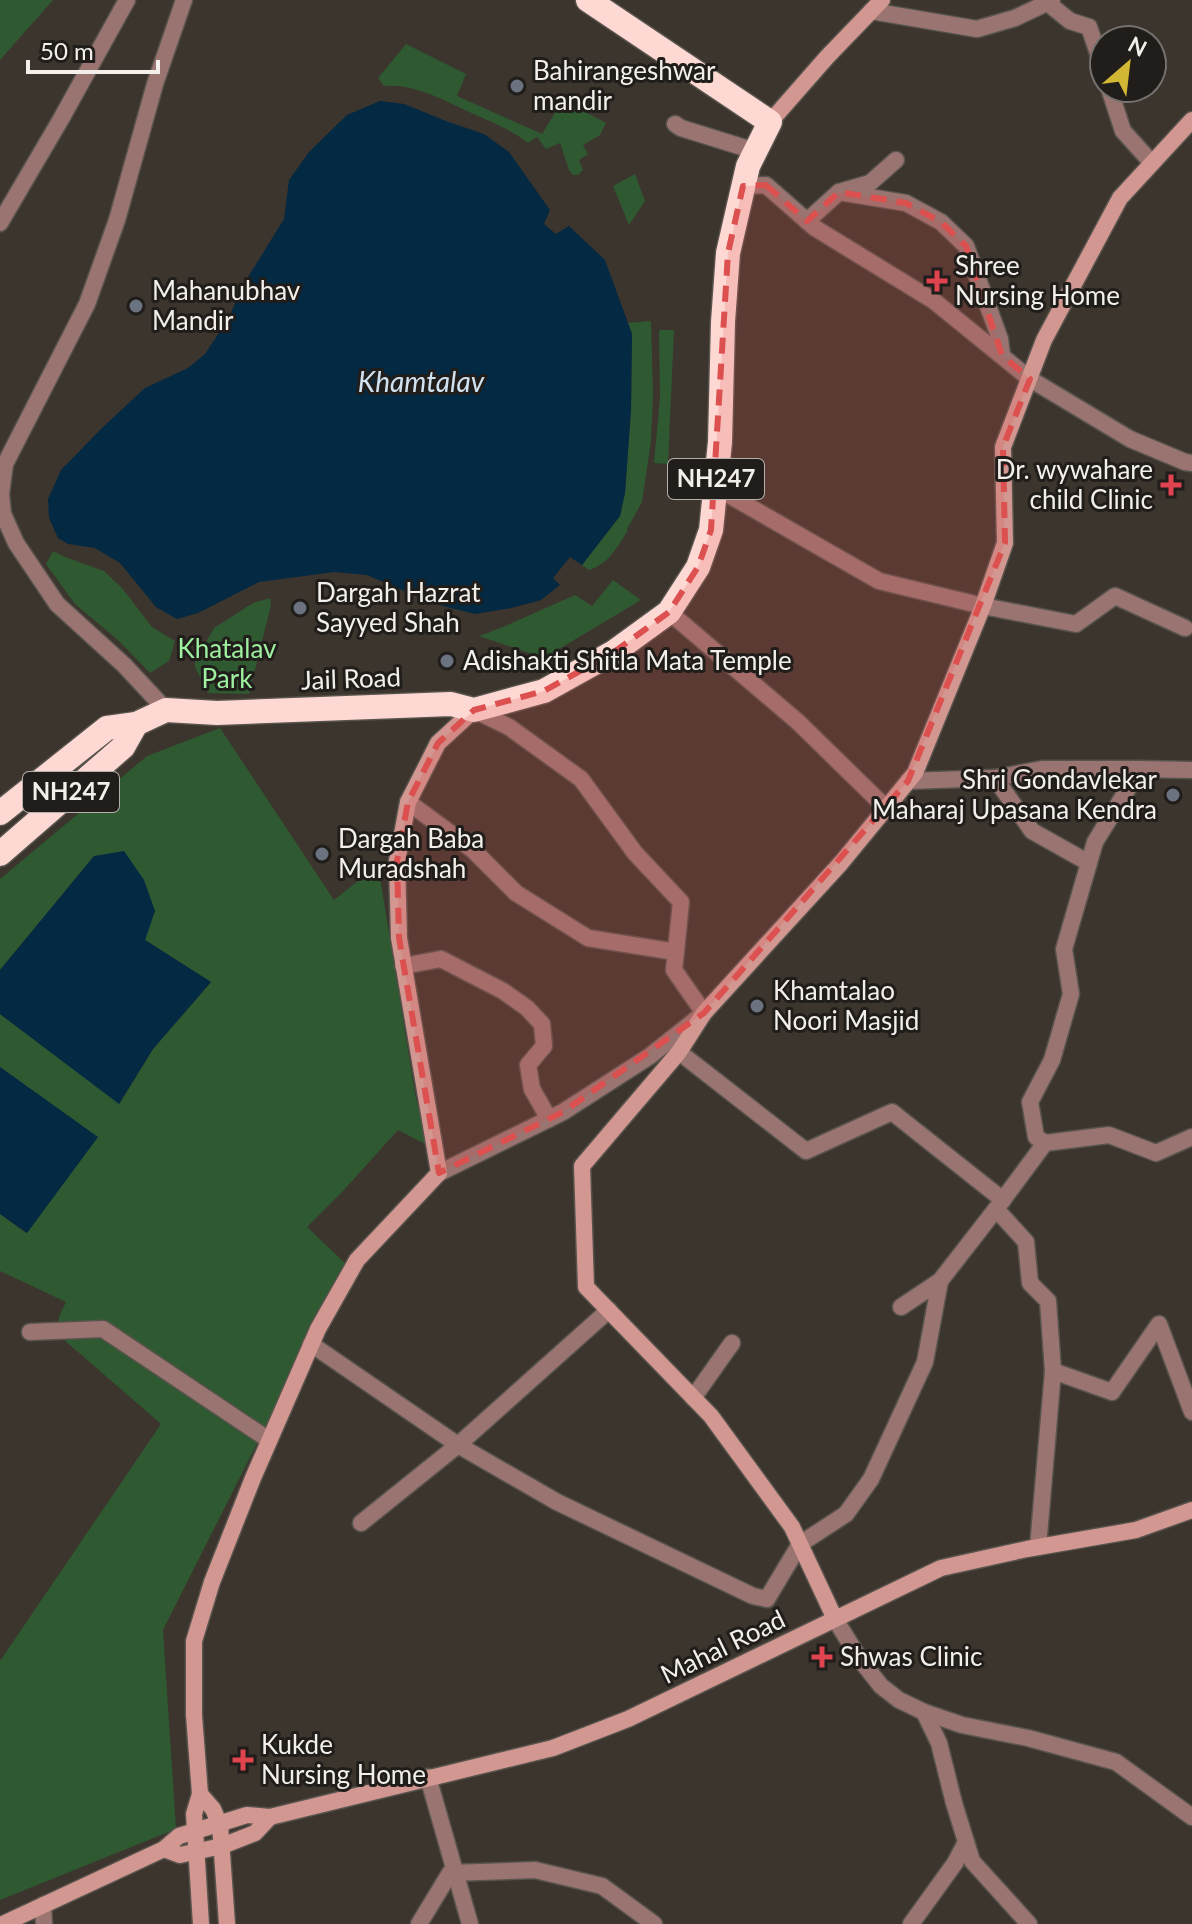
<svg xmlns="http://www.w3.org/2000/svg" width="1192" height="1924" font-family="Lato,sans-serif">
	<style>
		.green { fill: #2f5931 }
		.water { fill: #032943 }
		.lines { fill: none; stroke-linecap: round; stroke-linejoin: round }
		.street-casing { stroke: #58534c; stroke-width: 19 }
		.secondary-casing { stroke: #58534c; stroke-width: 19 }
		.highway-casing { stroke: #58534c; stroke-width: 27 }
		.street { stroke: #997470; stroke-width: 16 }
		.secondary { stroke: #d19790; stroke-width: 16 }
		.highway { stroke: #fed9d4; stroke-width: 24 }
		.marked { fill: #dc504f; fill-opacity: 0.2; stroke: #dc504f; stroke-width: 6; stroke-dasharray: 16 10; stroke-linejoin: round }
		.worship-dot { fill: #6b7280; stroke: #201d1a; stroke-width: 3 }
		.health-dot { fill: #e0444e; stroke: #201d1a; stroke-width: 3 }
		.labels { text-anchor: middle; stroke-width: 6; stroke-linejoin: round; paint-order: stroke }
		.shield { fill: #201d1a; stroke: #b4b0ac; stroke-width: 2 }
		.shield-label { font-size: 24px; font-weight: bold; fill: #f3efeb }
		.poi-label { font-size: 26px; fill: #f3efeb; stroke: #201d1a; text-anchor: start }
		.park-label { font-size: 26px; fill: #9ef0a0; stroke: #201d1a }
		.street-label { font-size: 26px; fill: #f3efeb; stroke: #201d1a }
		.water-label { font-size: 28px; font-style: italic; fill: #d1e2f1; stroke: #201d1a }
	</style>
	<rect width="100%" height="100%" fill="#3b352e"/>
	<!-- green -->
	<g class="green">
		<path d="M0,0H53L0,60Z"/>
		<path d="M406,44L466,74L457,96L542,134L563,100L606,123L600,135L583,145L588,154L579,160L583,170L578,175H573L569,170L560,143L546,149L537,137L528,143C509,128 489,121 467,111C441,99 414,84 384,86L378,78Z"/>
		<path d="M635,174L645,201L629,225L613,186Z"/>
		<path d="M651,321L653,395L651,441L642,502L627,529L628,530C618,546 609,564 589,570L582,565L620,516L625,493L631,410L632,334L628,323Z"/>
		<path d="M659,330H674L668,464L654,463L660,398Z"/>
		<path d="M53,551L65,557L104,571L122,588L152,627L175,641L169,661L150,673L118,640L75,604L46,564Z"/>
		<path d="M613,580L641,600L544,658L479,636L503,627L575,595L592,606Z"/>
		<path d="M270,598L271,605L249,694L208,693L195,667V661L214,628L253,603Z"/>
		<path d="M220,728L334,900L378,865L415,1094L427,1145L398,1130L344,1190L307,1227L347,1265L163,1630L176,1829L0,1900V1661L161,1424L55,1332L60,1314L66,1302L0,1271V1214L26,1233L97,1138L0,1067V1014L120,1103L153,1049L211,982L145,940L94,856L0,970V879L147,756Z"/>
	</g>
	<!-- water -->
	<g class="water">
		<path d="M380,101L404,104L446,121L484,134L509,152L550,210L544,224L556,234L569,226L605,260L632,334L631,410L625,493L620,516L582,565L570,557L553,578L560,585L541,600L511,608L475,614L435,604L367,575L334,572L259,582L198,613L177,619L156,607L120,563L95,548L68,544L58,538L49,518L48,499L61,470L102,428L145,388L188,368L205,354L227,321L245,282L284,219L289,180L309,152L347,115Z"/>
		<path d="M124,851L144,880L155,911L145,940L211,982L153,1049L119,1104L0,1014V970L94,856Z"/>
		<path d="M0,1067L98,1137L27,1233L0,1214Z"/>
	</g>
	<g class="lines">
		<defs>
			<g id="street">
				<path d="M1052,0L1049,4L1070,21L1089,27L1104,71"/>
				<path d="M871,11L977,29L1015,18L1051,1"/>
				<path d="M1109,88L1123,131L1152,163"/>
				<path d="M675,124L681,128L755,151"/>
				<path d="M896,160L870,183L839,192L906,203L941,222L966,246L1000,339L1002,355"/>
				<path d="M743,186L766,185L815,228L934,301L1030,379L1130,439L1185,462L1192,463"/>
				<path d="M807,221L839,192"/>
				<path d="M0,223L61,119L127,0"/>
				<path d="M715,487L879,581L983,606L1076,624L1115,596L1185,628"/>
				<path d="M669,612L798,722L886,808"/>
				<path d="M166,710L124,665L57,604L16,543L3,514L1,494L5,464L87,304L117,220L155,84L184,0"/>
				<path d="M908,781L995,778"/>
				<path d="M408,802L473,850L516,893L588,938L676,952"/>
				<path d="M1089,863L1032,831L995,778L1042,769H1140"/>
				<path d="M403,966L441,959L503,991L527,1008L542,1024L544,1046L528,1065L532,1089L549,1119"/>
				<path d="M679,1052L806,1151L892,1112L1003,1200"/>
				<path d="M1045,1143L1036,1137L1030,1102L1052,1060L1071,994L1064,949L1095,842L1140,769L1192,770"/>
				<path d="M439,1173L563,1112L650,1056L704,1013L674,970L681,902L635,853L581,779L509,727L474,710"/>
				<path d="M901,1307L940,1281L996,1209"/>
				<path d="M30,1332L103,1329L269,1440"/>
				<path d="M311,1344L458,1445L557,1502L753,1596L767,1599L800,1544L846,1514L871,1479L925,1362L940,1281"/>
				<path d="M1053,1371L1112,1392L1159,1324L1192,1412"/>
				<path d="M693,1398L732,1343"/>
				<path d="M361,1523L458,1445L609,1310"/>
				<path d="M1038,1547L1053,1371L1048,1301L1030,1283L1026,1242L996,1209L1045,1143L1109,1135L1156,1153L1192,1137"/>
				<path d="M835,1619L859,1658L881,1686L899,1700L924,1712L962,1725L1028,1738L1116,1762L1192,1817"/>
				<path d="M924,1712L939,1743L954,1803L972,1861L1029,1924"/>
				<path d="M428,1777L470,1924"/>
				<path d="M43,1905L44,1924"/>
				<path d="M419,1924L450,1873L535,1870L602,1886L654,1924"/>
				<path d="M911,1924L955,1863L966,1842"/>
			</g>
			<g id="secondary">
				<path d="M770,122L827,57L882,0"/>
				<path d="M835,1619L792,1527L711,1416L586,1287L582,1166L679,1052L704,1013L841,863L915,773L983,606L1005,543L1003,447L1044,340L1120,198L1192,120"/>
				<path d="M200,1794L213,1809L220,1825L227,1924"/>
				<path d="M164,1849L180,1855L222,1846L255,1833L270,1817"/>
				<path d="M3,1924L164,1849L179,1836L247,1815L270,1817L553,1748L628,1719L941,1568L1027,1549L1136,1530L1192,1510"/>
				<path d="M201,1924L194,1814L200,1794L194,1715V1641L212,1582L253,1478L318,1329L357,1260L439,1173L399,938L397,861L408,802L438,743L474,710"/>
			</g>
			<g id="highway">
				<path d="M0,813L107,728L136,724L166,710L217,713L451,704L474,710L544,691L614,652L669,612L698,567L711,530L720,442L723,322L728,253L748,166L770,122L588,0"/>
				<path d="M0,854L123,747L136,724"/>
			</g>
		</defs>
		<!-- street casing -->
		<use href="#street" class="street-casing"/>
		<!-- secondary casing -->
		<use href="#secondary" class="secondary-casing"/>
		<!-- highway casing -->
		<use href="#highway" class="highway-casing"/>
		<!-- street -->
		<use href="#street" class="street"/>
		<!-- secondary -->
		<use href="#secondary" class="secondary"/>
		<!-- highway -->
		<use href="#highway" class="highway"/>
	</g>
	<!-- marked area -->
	<path class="marked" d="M766,185L807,221L839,192L906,203L941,222L966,246L1002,355L1030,379L1003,447L1005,543L908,781L704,1013L563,1112L439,1173L399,938L397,861L408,802L438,743L474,710L544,691L614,652L669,612L698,567L711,530L728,253L743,186Z"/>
	<!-- markers -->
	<g class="worship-dot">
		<circle cx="517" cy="86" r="8"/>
		<circle cx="136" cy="306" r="8"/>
		<circle cx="300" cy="608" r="8"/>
		<circle cx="447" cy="661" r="8"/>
		<circle cx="1173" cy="795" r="8"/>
		<circle cx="322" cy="854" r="8"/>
		<circle cx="757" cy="1006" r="8"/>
	</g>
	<g class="health-dot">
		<path d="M933 269h8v8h8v8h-8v8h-8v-8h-8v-8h8z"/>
		<path d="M1167 473h8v8h8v8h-8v8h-8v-8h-8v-8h8z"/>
		<path d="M818 1645h8v8h8v8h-8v8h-8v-8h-8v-8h8z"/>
		<path d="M239 1748h8v8h8v8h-8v8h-8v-8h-8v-8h8z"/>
	</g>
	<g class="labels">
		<!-- shield labels -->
		<g class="shield">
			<rect x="668" y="459" width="96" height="40" rx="6"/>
			<rect x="23" y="772" width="96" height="40" rx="6"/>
		</g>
		<g class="shield-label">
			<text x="716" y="487">NH247</text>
			<text x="71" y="800">NH247</text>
		</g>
		<!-- poi labels -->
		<g class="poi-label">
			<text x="533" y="80">Bahirangeshwar<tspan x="533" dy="30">mandir</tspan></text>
			<text x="955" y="275">Shree<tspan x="955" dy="30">Nursing Home</tspan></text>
			<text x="152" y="300">Mahanubhav<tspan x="152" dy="30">Mandir</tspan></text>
			<text x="1153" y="479" text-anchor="end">Dr. wywahare<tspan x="1153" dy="30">child Clinic</tspan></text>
			<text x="316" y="602">Dargah Hazrat<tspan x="316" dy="30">Sayyed Shah</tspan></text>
			<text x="463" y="670">Adishakti Shitla Mata Temple</text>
			<text x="1157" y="789" text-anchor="end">Shri Gondavlekar<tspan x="1157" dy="30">Maharaj Upasana Kendra</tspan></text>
			<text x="338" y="848">Dargah Baba<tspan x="338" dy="30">Muradshah</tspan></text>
			<text x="773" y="1000">Khamtalao<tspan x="773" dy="30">Noori Masjid</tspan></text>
			<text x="840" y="1666">Shwas Clinic</text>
			<text x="261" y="1754">Kukde<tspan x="261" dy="30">Nursing Home</tspan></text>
		</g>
		<!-- park labels -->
		<g class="park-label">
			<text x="227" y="658">Khatalav<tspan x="227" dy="30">Park</tspan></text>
		</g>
		<!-- street labels -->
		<g class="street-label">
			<text transform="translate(351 679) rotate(-2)" y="9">Jail Road</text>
			<text transform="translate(723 1647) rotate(-26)" y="9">Mahal Road</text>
		</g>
		<!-- water labels -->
		<g class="water-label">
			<text x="421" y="392">Khamtalav</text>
		</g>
	</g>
	<!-- north arrow -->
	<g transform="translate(1128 64) rotate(28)"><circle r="38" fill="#201d1a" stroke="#74716e" stroke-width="2"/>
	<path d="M0-6L14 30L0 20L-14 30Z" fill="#d2b735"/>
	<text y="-12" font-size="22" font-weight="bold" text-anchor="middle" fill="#f3efeb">N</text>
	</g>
	<!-- scale -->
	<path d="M28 60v12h130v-12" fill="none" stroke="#f3efeb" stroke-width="4"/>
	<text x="40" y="60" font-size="24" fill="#f3efeb" stroke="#201d1a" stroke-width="6" paint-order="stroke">50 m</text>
</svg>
